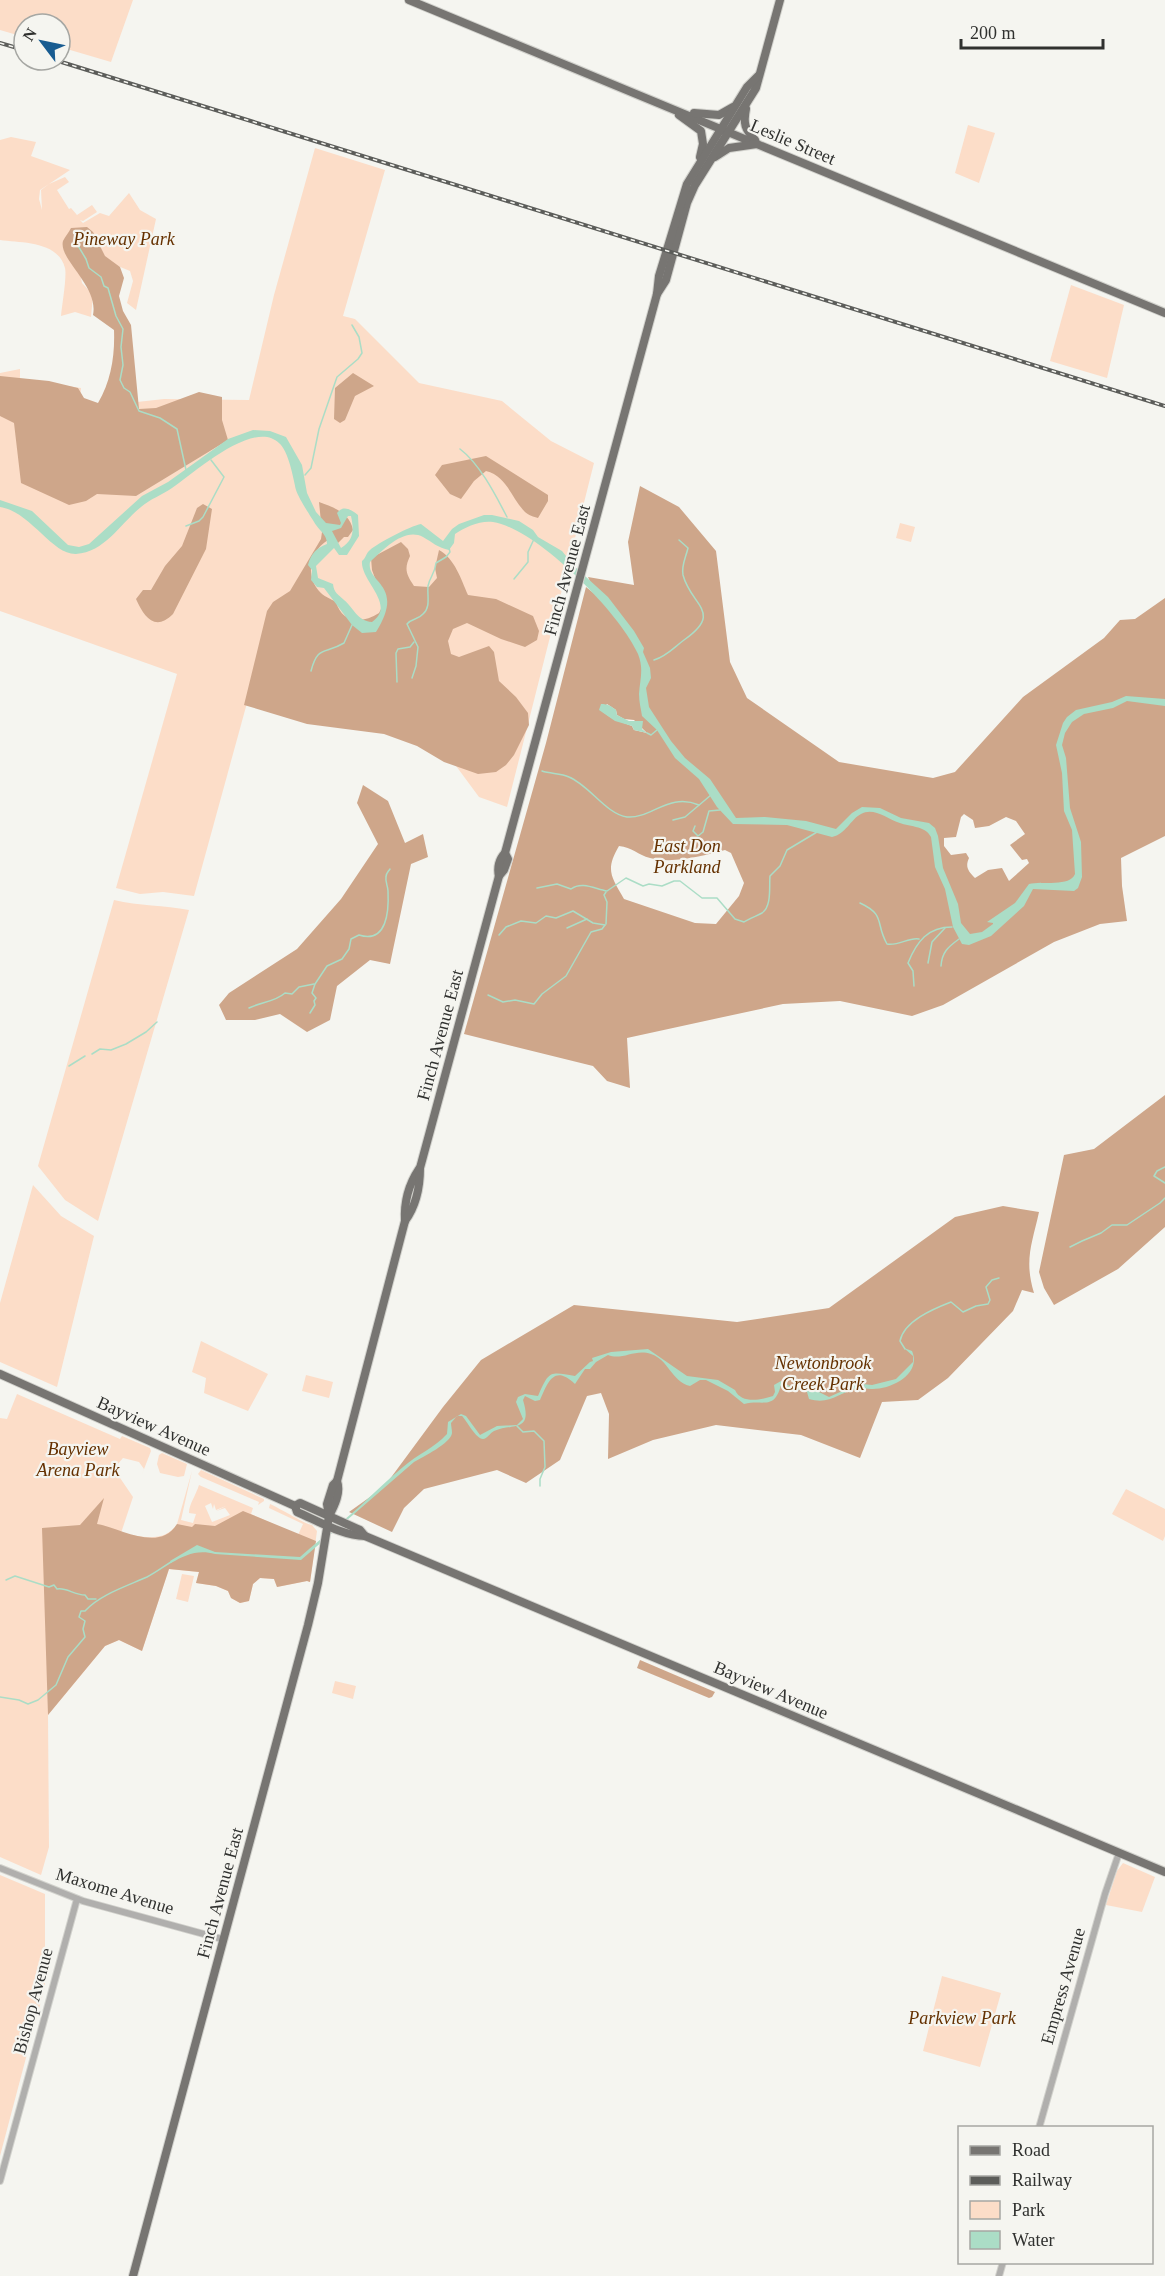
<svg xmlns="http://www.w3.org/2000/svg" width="1165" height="2276" font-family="Georgia,serif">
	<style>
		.green { fill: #fcddc8; fill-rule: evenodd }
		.forest { fill: #cea68a; fill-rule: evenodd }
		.water { fill: #abddc6; fill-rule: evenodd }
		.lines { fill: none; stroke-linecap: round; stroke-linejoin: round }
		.stream { stroke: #abddc6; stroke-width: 1.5 }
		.minor-casing { stroke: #d2d2cd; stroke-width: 8 }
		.major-casing { stroke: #d2d2cd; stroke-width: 10 }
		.minor { stroke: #b0afad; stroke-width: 6 }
		.major { stroke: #777572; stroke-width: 8 }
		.rail-casing { stroke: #5c5d5a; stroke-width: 4 }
		.rail { stroke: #f5f5f0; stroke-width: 1.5; stroke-dasharray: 4.5; stroke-linecap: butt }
		.labels { text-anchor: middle; stroke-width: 4.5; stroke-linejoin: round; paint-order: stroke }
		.street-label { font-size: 18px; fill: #30312f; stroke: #f5f5f0 }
		.park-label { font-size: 18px; font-style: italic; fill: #653101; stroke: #f5f5f0 }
	</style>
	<rect width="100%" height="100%" fill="#f5f5f0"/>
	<!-- green -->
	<g class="green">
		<path d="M0,0H133L111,62L60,47V24H24V37L0,30Z"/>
		<path d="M968,125L995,133L979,183L955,173Z"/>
		<path d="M11,137L36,142L31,156L70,170L40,190L39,199L42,210L41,190L49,184L65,177L69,182L57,190L69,209L71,208L77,215L92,205L97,212L83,221L80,220L83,223L100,213L109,216L129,193L140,210L156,219L136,310L127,303L133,281L130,271L96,257L68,240L64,251L80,273L82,283L93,295L91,317L75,312L61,316C62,305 67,277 65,268C58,241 22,243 0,240V140Z"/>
		<path d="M315,148L385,170L343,316L355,319L419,383L502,401L551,441L594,463L507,807L479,797L445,751L383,726L263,710L247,703L194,896L163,892L140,894L116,888L177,674L0,611V373L20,369V379L81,388L80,401L101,406L164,399L249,400L274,295Z"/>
		<path d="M1071,285L1124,305L1107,378L1050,361Z"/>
		<path d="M900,523L915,527L911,542L896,538Z"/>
		<path d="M114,900C139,906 164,905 189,910L98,1221L65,1200L38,1166Z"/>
		<path d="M33,1185L61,1216L94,1236L57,1387L0,1362V1303Z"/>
		<path d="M201,1341L268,1374L248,1411L204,1393L206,1378L192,1372Z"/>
		<path d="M306,1375L333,1382L329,1398L302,1391Z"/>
		<path d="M17,1394L120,1439L122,1436L150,1448L151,1451L141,1477L144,1469L139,1462L123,1458L117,1465L116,1472L133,1497L121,1533C141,1537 165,1543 177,1524L192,1471L181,1520L193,1523L196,1514L189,1513C189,1504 196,1495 199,1485L253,1508L251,1514L298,1535L303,1524L269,1508L270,1504C281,1509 307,1525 312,1525L317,1531L310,1582L307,1581L277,1587L274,1579L260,1578L253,1584L249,1601L240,1603L231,1598L228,1591L216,1586L196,1583L199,1572L169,1569L142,1651L119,1640L105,1646L48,1715L49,1847L41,1875L0,1857V1418L7,1419ZM211,1503L213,1509L214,1504L216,1510L226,1506L216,1511L225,1508L230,1515L212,1522L205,1506Z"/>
		<path d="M162,1453L187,1464L184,1476L178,1477L160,1473L157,1464L159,1455Z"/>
		<path d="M201,1470L264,1499V1501L258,1505L259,1502L201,1477L198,1474Z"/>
		<path d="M1126,1489L1165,1509V1536L1163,1541L1112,1514Z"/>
		<path d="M182,1574L194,1576L188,1602L176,1599Z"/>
		<path d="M335,1681L356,1686L353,1699L332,1693Z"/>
		<path d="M1123,1863L1155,1877L1142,1912L1106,1905L1117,1871Z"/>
		<path d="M0,1875L45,1894V1986L0,2156Z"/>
		<path d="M942,1976L1001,1993L980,2067L923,2051Z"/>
	</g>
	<!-- forest -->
	<g class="forest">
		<path d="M87,227L93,232L105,256L120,267L124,278L119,296L123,311L131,325L139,409L156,408L199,392L222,397V420L228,440L136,496L97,494L86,501L69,505L21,483L14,423L0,416V376L49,381L78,388L84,398L98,403C111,381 115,356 114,330L93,315C99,286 58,259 63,241C65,237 69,232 71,228Z"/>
		<path d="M353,373L374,386L355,396L345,420L340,423L334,419L335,388Z"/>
		<path d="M486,456L548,495V501L538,518C534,517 528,515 525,512C511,498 507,476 486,471L474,481L461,499L450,494L435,475L442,465Z"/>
		<path d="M640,486L679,507L716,551L730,662L747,698L839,762L933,778L955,772L1023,697L1104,638L1120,620L1135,619L1165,598V836L1121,858L1122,886L1127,921L1100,924L1054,942L943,1005L912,1016L840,1001L783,1004L627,1038L630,1088L607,1081L593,1066L464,1034L546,743L586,587L596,595L588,577L634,585L628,542ZM607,704L616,710L617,715L624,719L634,720L647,733L634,730L632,726C621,722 611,719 602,711ZM964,814L973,820L975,828L989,826L1006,817L1016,821L1025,834L1010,845L1022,860L1027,859L1029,863L1009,881L1002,868L988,870L975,878C968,871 965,867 969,858L966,853L951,855L944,846V838L956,837L961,817ZM619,846C632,847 638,855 650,858C674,864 701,856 725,850L731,853L744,883L739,896L716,924L695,923L624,899C611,876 605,870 619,846Z"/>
		<path d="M319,502C333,507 350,513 353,530L348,537H344L338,543L328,540C310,551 305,575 319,591C323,596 331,599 336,602C342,623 362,624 379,613L384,603L372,570L371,558L401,542L408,549L410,556C404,569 406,574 414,586L429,587L437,578L435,568L439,550C455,559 461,579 468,595L496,599L533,616L539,631L537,640L525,647L501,639L467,623L453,629L448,641L451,654L459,657L489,646L494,652L499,681L516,697L528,713L529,725L514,755L506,765L496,772L478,774L444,762L417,746L384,734L307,724L244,705L267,611L273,602L290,591L321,539L322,532Z"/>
		<path d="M203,504L212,509L206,549L173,614C155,632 144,617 136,599L143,590H151L165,566L182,546L197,508Z"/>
		<path d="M363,785L388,801L405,843L423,834L428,857L411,864L390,964L370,960L337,986L330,1020L307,1032L280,1014L255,1020H226L219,1005L229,993L297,949L341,899L378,844L357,803Z"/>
		<path d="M1165,1095V1227L1118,1269L1054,1305L1044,1288L1039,1272L1064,1155L1094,1149Z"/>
		<path d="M1003,1206L1039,1212C1032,1244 1024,1260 1034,1293L1022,1290L1013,1311L948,1378L918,1400L882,1402L860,1458L801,1435L716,1425L653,1440L608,1459L609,1414L601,1393L587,1396L560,1460L526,1483L497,1470L424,1489L404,1508L392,1532L349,1512L384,1487L443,1407L481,1360L574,1305L737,1322L829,1308L955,1217Z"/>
		<path d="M104,1498L97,1524C121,1528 159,1553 177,1524L192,1527L195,1524L215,1526L243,1511L316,1541L310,1582L307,1581L277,1587L274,1579L260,1578L253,1584L249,1601L240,1603L231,1598L228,1591L216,1586L196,1583L199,1572L169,1569L142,1651L119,1640L105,1646L48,1715L42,1528L80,1525Z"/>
		<path d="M640,1660L715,1692L712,1697L709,1698L637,1668Z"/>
	</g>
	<!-- water -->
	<g class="water">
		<path d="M253,430L270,431L286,437L302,465L307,493L316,512L326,523L340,525L341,523L337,513C343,505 351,509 358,515L359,536L347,555H339L334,548L316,566L318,578L333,584C334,593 338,594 344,600C354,608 357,621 372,622C397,605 360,581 362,561C366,558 366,553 370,550C378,543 410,526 421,524L443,541L452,529L459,524L484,515H492L519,521L533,530L538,537L562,551L574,566L608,597L634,631L644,648L643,652L650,668L651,678L646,688L649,707L671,741L685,758L710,779L736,818L765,817L806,821L836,829L852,813L862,807L880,808L901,818L929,823L935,828L938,836L943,868L958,904L961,923L970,934L982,932L993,924V923L987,922L1015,903L1029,884C1042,881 1070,887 1075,874L1072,830L1064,811L1062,773L1056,745L1063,723L1067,717L1076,710L1112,702L1126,696L1165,699V706L1127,701L1113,708L1084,714L1072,722L1065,733L1062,745L1066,758L1070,808L1081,842L1082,877L1078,888L1074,891L1033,889L1024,906L991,936L969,945L962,944L953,927L945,889L935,867L931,837C925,825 908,827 897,822C887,818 873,807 861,814C850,820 846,834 832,837L787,825L733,824L717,807L699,779L675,758L657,730L642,716C641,709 639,702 639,694C640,679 644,669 638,654C620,613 537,529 493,522C481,520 465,527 455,534L454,543L449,550C438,548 432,542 423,537C404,527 383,550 370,562C366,584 406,584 376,632L362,633L352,625L324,588L317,587L311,580L312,570L308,565C311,553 317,548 327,544C327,535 321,532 316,525C311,517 299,499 296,490C293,477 289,452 279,443C254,418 193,474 172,488C162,495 150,499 141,507C120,524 105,552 76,554C52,555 30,511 0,507V500L32,511L68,545L79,547L89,544L142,496L168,482L228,439ZM348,516H351C354,530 354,540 341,548L332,531L341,528Z"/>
		<path d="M601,704C608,704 611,706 616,710L617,715L629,721H643L642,729L647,733L634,730L632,726L615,721L599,710Z"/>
		<path d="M904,1348L912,1351C922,1374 891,1390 871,1389C866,1389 863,1387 858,1388C838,1393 830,1405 809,1399L807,1392L781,1385C774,1411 763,1399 744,1404L728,1391L706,1380H700L690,1386C671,1381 669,1360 651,1354C635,1348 622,1361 608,1355L596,1362L590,1369H585L575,1384C554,1364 548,1382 540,1400L535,1401L525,1396L523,1400C533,1433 513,1423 494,1431C490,1433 487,1439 483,1439C476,1439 467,1421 462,1416H457L451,1423C451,1426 452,1429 452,1433C451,1443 423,1457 414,1462L301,1560L215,1554C198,1549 185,1555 171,1563L170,1561L197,1545L215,1552L300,1557C319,1540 339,1525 358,1508C373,1494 387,1480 403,1467C418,1454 434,1448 447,1434L448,1422L461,1414L466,1416L480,1435L497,1426L517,1425L523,1419L516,1402L518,1397L525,1394L538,1396C549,1372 548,1371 575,1376L590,1362L593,1361L592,1358L611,1352L648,1349L687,1376L718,1380L735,1390C741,1404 761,1400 773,1396L775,1392L774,1385L781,1381L791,1387L805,1390L813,1389L829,1397L849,1388L853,1383L872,1385L896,1379L913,1362V1356Z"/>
	</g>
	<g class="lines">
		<!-- stream -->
		<g class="stream">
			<path d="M77,244L86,259L89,268L101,277L104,286L108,288L116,316L123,329L121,347L123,365L120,380L124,388L130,392L139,411L160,418L177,429L186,470"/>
			<path d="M460,449C480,464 496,496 507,517"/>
			<path d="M305,475L311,468L319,429L337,377L358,359L362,353L359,337L352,325"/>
			<path d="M186,526L199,521L203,517L224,477L211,460"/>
			<path d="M514,579L528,562V552L534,539"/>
			<path d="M654,660C667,656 673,648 684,640C724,612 691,606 683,575C681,566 686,557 688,548L679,540"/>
			<path d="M311,671C318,645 324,655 344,643L352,625"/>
			<path d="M412,678L416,666L418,647L407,624C412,618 418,620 423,614C431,607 427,596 428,586C430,576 435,574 436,563L446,557L450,552L449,548"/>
			<path d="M397,682L396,653L398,649L410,647L414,642"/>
			<path d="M647,733L651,735L657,730"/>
			<path d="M542,771C551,774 561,773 569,777C589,785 606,814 627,817C651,819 669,792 699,805"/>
			<path d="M673,820L685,817L711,795"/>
			<path d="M695,826L693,831L698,836L703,832L709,811L720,810"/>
			<path d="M537,888L557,884L571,889C582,881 595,889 607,891L626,878L643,886L649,884L662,886L674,881H680L702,898H717L735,919L744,922C750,918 757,916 762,913C772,906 769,887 770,876L780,866L787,850L817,832"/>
			<path d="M860,903C886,915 875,923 887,944C899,946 909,937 919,939"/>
			<path d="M606,924L607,902L604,895L606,892"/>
			<path d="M567,928L587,919"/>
			<path d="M499,935L506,927L521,921L536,923L546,916L556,918L573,911L593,923L605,925"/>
			<path d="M928,963L932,942L945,928"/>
			<path d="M941,966C942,952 948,947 959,939"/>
			<path d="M914,986L913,971L908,963C917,941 928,927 952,927"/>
			<path d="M488,995L503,1002L515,1000L534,1004L542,994L566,976L591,932L602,929L605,925"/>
			<path d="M249,1008C261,1002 275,1002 285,993L292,994L299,987L314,984"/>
			<path d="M310,1013L315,1005L314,1001L316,998L312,993L315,984L327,966L342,959L349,949L351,939L359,935C387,944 389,911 388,891C388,886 385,882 386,877C386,873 388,872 390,869"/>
			<path d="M92,1054L100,1049L111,1050L126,1044L146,1032L157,1022"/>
			<path d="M69,1066L85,1056"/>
			<path d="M1165,1167L1157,1171L1154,1176L1165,1183"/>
			<path d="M1070,1247L1082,1241L1101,1233L1112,1225H1127L1160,1203L1165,1198"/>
			<path d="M905,1349L900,1341C904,1321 933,1309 951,1302L963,1312L976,1306L988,1304L990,1300L986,1287L992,1280L999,1278"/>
			<path d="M517,1426L523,1432L534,1431L544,1441L545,1467L540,1479V1486"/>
			<path d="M6,1580L15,1576L49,1587L54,1585L57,1589C66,1587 74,1595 85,1595L88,1599H96"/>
			<path d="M0,1697L19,1700L28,1704L38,1700L56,1685L68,1657L85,1637L83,1629L85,1621L79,1617L81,1611H85C99,1595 127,1586 147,1577C155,1573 163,1567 171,1562"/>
		</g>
		<defs>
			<g id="minor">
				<path d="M0,1868L83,1901L222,1939"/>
				<path d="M1039,2128L1105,1894L1119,1853"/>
				<path d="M0,2181L77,1899"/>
				<path d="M999,2276L1003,2262"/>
			</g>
			<g id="major">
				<path d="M409,0L1165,313"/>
				<path d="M746,109C743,124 745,129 755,140"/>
				<path d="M694,113L719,115L733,107"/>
				<path d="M679,115L701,131L703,144L700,157"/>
				<path d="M715,157L729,148L757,144"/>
				<path d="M657,294L666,280L687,203L695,185L756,88L780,0"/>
				<path d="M499,876L504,870L508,859L505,853"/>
				<path d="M405,1221C404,1203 409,1184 419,1169"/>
				<path d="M0,1374L295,1506L297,1512C318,1521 343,1536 365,1536L1165,1872"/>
				<path d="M295,1506L300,1503L360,1530L365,1536"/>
				<path d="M329,1516C335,1505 341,1492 337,1481"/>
				<path d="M133,2276L308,1625L318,1583L329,1516L327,1504L333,1485L337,1481L405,1221C416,1206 420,1187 420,1168L499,876C497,868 499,859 505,853L657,294L659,276L687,184L747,87L758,76"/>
			</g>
		</defs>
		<!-- minor casing -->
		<use href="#minor" class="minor-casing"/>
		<!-- major casing -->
		<use href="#major" class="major-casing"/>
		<!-- minor -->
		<use href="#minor" class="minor"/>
		<!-- major -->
		<use href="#major" class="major"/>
		<defs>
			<g id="rail">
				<path d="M0,43L24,50"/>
				<path d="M55,60L1165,406"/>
			</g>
		</defs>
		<!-- rail casing -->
		<use href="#rail" class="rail-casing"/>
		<!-- rail -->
		<use href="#rail" class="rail"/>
	</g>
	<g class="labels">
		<!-- street labels -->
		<g class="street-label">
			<text transform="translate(793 142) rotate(23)" y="6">Leslie Street</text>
			<text transform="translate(567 570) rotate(-75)" y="6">Finch Avenue East</text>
			<text transform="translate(440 1035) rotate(-75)" y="6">Finch Avenue East</text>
			<text transform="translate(154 1426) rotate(24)" y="6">Bayview Avenue</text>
			<text transform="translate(771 1690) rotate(23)" y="6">Bayview Avenue</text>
			<text transform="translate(115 1891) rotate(17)" y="6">Maxome Avenue</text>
			<text transform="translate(220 1893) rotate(-75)" y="6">Finch Avenue East</text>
			<text transform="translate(1063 1986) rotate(-74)" y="6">Empress Avenue</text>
			<text transform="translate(33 2001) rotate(-75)" y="6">Bishop Avenue</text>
		</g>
		<!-- park labels -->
		<g class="park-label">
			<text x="124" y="245">Pineway Park</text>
			<text x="687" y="852">East Don<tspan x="687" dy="21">Parkland</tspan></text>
			<text x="823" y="1369">Newtonbrook<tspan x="823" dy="21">Creek Park</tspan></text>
			<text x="78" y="1455">Bayview<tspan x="78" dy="21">Arena Park</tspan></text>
			<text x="962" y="2024">Parkview Park</text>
		</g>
	</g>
	<!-- legend -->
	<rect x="958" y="2126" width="195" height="138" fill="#f5f5f0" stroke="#a6a7a3" stroke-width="1.5"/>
	<rect x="970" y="2146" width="30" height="9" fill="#777572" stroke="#a6a7a3" stroke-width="1.5"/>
	<text x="1012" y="2156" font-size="18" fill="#30312f">Road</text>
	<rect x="970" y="2176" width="30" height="9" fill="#5c5d5a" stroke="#a6a7a3" stroke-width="1.5"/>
	<text x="1012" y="2186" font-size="18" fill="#30312f">Railway</text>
	<rect x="970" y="2201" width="30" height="18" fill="#fcddc8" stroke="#a6a7a3" stroke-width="1.5"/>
	<text x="1012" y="2216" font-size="18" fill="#30312f">Park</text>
	<rect x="970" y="2231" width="30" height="18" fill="#abddc6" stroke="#a6a7a3" stroke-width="1.5"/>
	<text x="1012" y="2246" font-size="18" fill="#30312f">Water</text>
	<!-- north arrow -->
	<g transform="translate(42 42) rotate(302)"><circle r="28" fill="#f5f5f0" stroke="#a6a7a3" stroke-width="1.5"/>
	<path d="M0-4.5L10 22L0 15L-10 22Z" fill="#185c91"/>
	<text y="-9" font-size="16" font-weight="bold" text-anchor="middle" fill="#30312f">N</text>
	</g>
	<!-- scale -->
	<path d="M961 39v9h142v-9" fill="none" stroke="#30312f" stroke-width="3"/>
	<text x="970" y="39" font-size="18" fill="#30312f" stroke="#f5f5f0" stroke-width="4.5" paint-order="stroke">200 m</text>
</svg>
